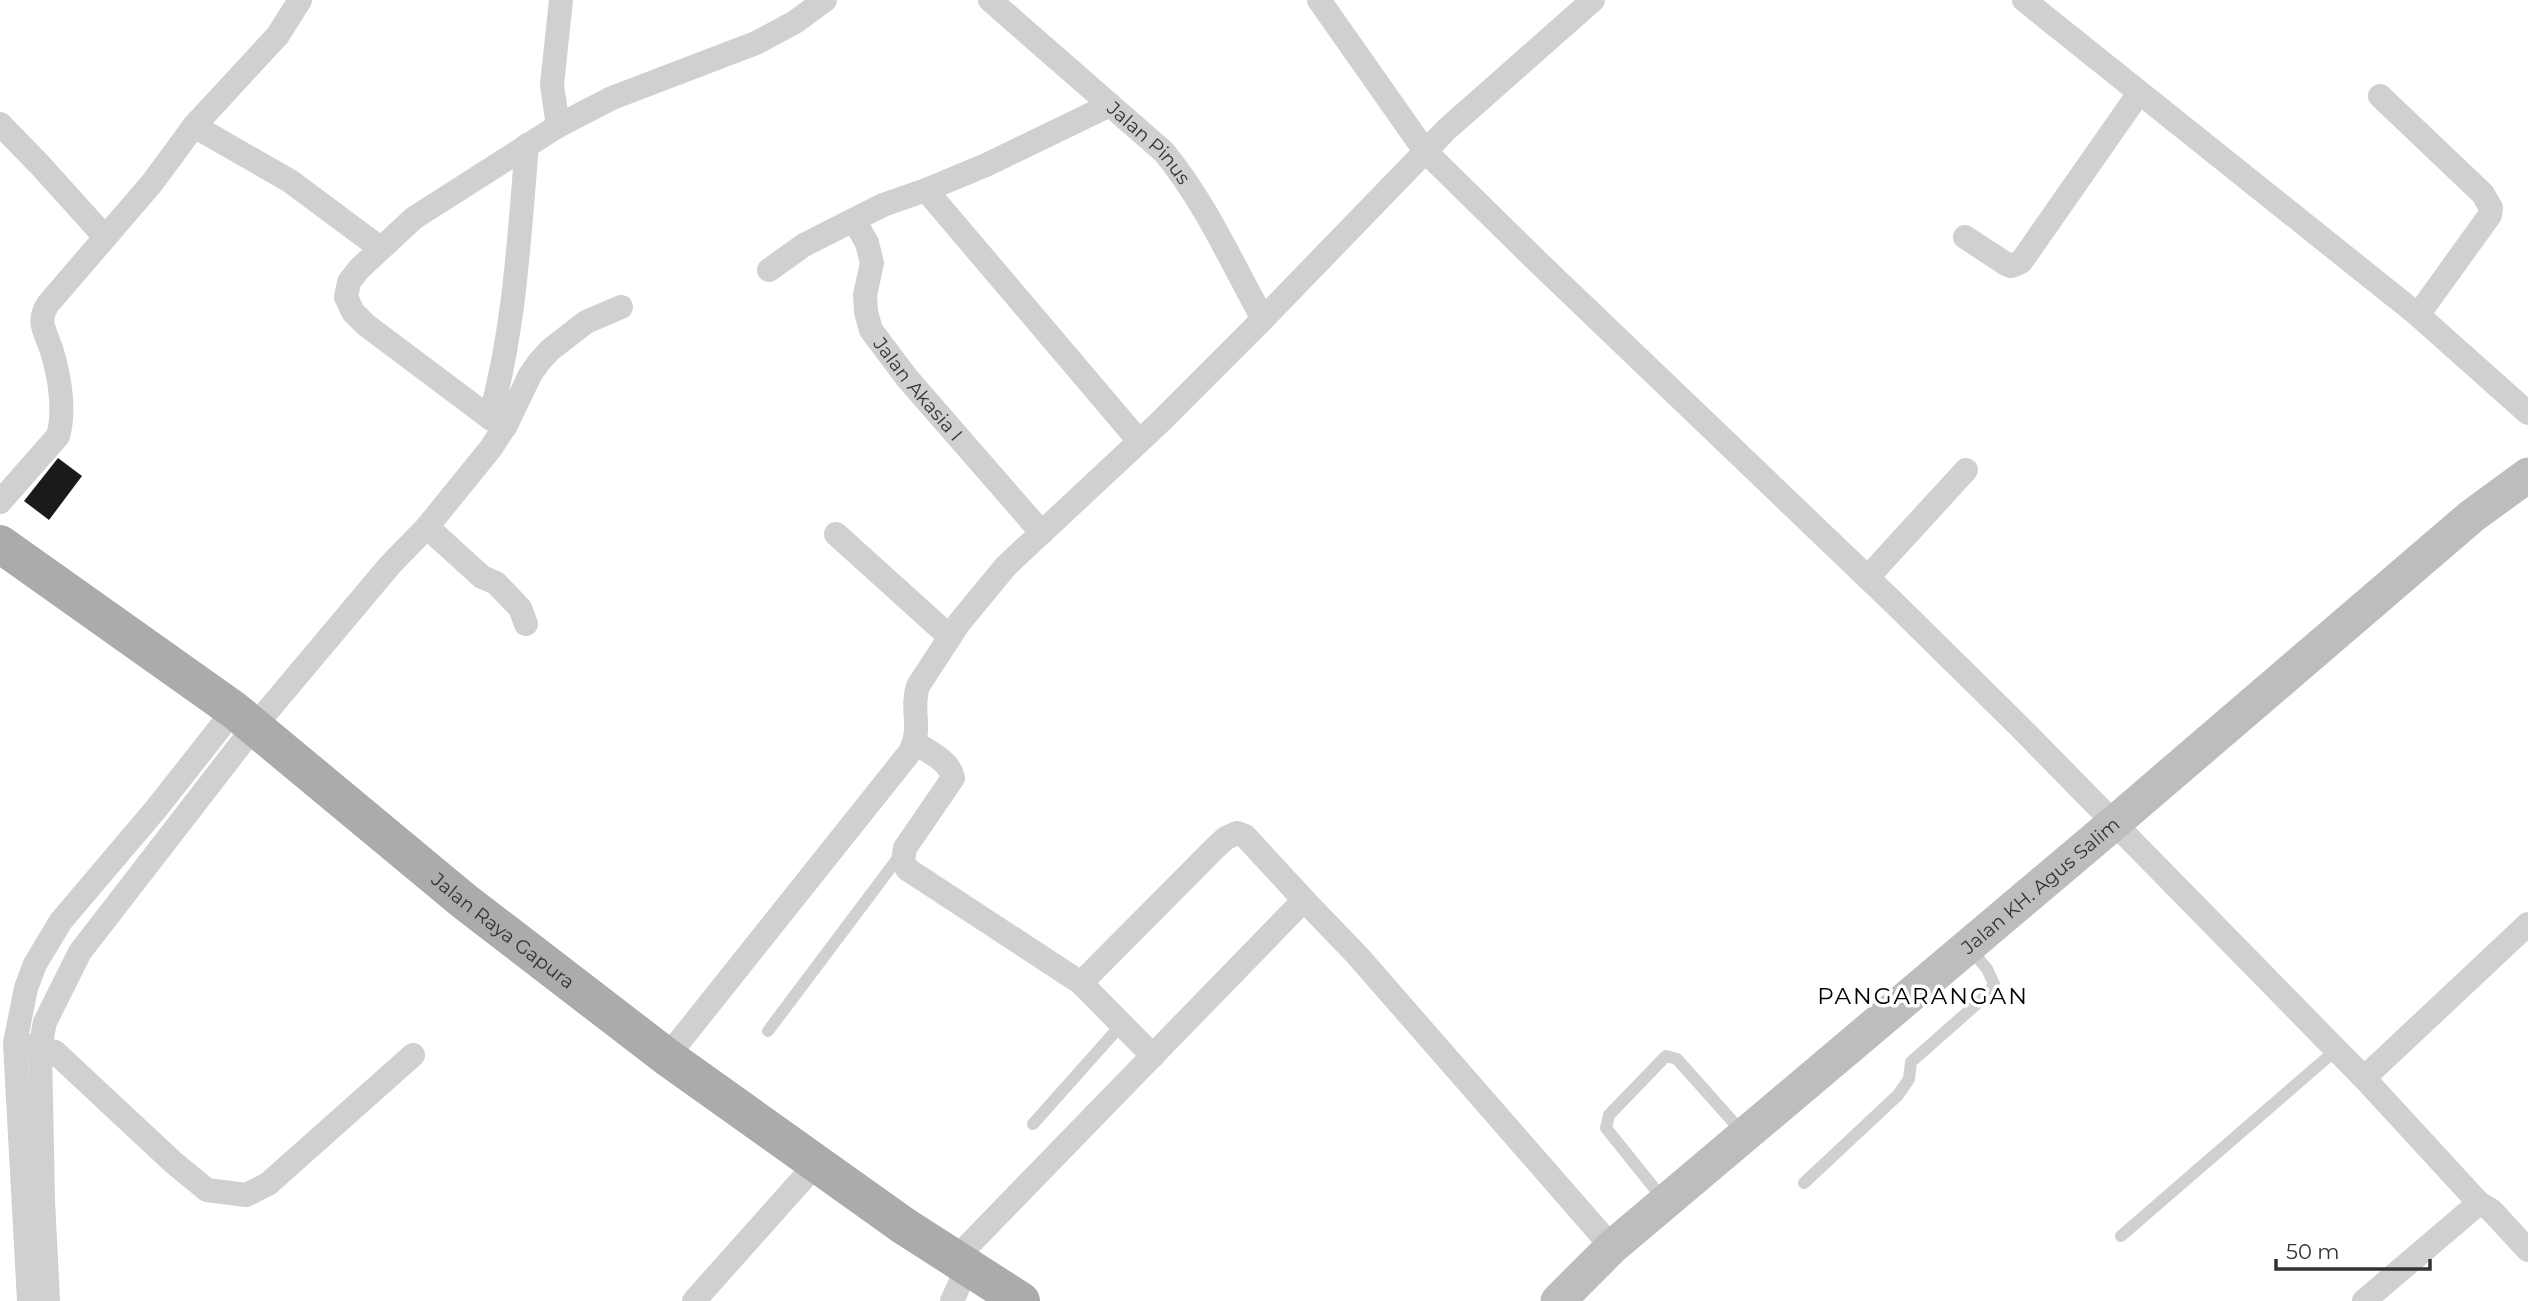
<svg xmlns="http://www.w3.org/2000/svg" width="2528" height="1301" font-family="Montserrat,sans-serif">
	<style>
		.building { fill: #1a1a1a }
		.lines { fill: none; stroke-linecap: round; stroke-linejoin: round }
		.service { stroke: #d0d0d0; stroke-width: 12 }
		.minor { stroke: #d0d0d0; stroke-width: 24 }
		.secondary { stroke: #bdbdbd; stroke-width: 35 }
		.primary { stroke: #ababab; stroke-width: 38 }
		.labels { text-anchor: middle; stroke-width: 7; stroke-linejoin: round; paint-order: stroke }
		.street-label { font-size: 19px; fill: #333; stroke: #fff }
		.quarter-label { font-size: 23px; letter-spacing: 2px; fill: #000; stroke: #fff }
	</style>
	<rect width="100%" height="100%" fill="#fff"/>
	<!-- building -->
	<path class="building" d="M58,458L82,476L49,520L24,501Z"/>
	<g class="lines">
		<!-- service -->
		<g class="service">
			<path d="M768,1031L901,854"/>
			<path d="M1033,1124L1122,1024"/>
			<path d="M1804,1183L1898,1095L1909,1079L1911,1062L1988,994L1994,984L1987,969L1969,947"/>
			<path d="M1663,1199L1606,1128L1609,1115L1666,1056L1677,1059L1743,1133"/>
			<path d="M2121,1236L2336,1050"/>
		</g>
		<!-- minor -->
		<g class="minor">
			<path id="s1" d="M990,0L1164,152C1205,202 1232,263 1263,319"/>
			<path d="M1319,0L1425,151L1539,263L1891,600L2020,727L2364,1078L2479,1203L2491,1210L2528,1250"/>
			<path d="M2024,0L2418,315L2528,413"/>
			<path d="M2380,96L2483,194L2491,208L2490,215L2418,315"/>
			<path d="M0,124L40,165L105,237"/>
			<path d="M194,126L290,181L380,248"/>
			<path d="M558,126L552,85L561,0"/>
			<path d="M926,190L1139,441"/>
			<path id="s2" d="M854,220L867,243L872,263L865,295L866,312L871,330L907,378L1042,533"/>
			<path d="M1965,237L2006,264L2011,266L2021,262L2139,93"/>
			<path d="M769,270L804,245L883,205L926,190L986,165L1110,105"/>
			<path d="M490,418C515,327 519,238 527,145"/>
			<path d="M505,427L490,418L366,325L353,312L346,297L349,282L359,269L414,218L558,126L612,98L756,43L795,22L825,0"/>
			<path d="M0,502L58,436C65,412 60,379 53,355C48,334 35,324 48,304L152,183L194,126L278,35L300,0"/>
			<path d="M427,527L482,577L496,583L520,608L526,624"/>
			<path d="M836,534L950,637"/>
			<path d="M1868,577L1966,470"/>
			<path d="M915,743C929,752 950,761 953,778L905,848L903,861L907,869L1081,983L1216,847L1226,838L1237,833L1245,836L1304,900"/>
			<path d="M1081,983L1153,1056"/>
			<path d="M25,1045L55,1052L174,1163L207,1190L246,1195L268,1184L413,1055"/>
			<path d="M667,1057L910,752C923,727 910,712 918,686L959,623L1006,566L1158,424L1263,319L1447,129L1593,0"/>
			<path d="M2364,1078L2528,924"/>
			<path d="M956,1258L1304,900L1357,955L1612,1247"/>
			<path d="M29,1301L15,1043L26,988L35,964L61,921L156,809L234,710"/>
			<path d="M48,1301L43,1200L40,1048L45,1022L80,952L254,727L390,565L427,527L491,448L507,423L530,375L539,362L550,350L586,322L621,307"/>
			<path d="M694,1301L817,1163"/>
			<path d="M952,1301L968,1266"/>
			<path d="M2364,1301L2479,1203"/>
		</g>
		<!-- secondary -->
		<path class="secondary" id="s3" d="M1558,1301L1612,1247L2113,824L2472,516L2528,475"/>
		<!-- primary -->
		<path class="primary" id="s4" d="M0,544L234,710L464,901L667,1057L904,1226L1021,1301"/>
	</g>
	<g class="labels">
		<!-- street labels -->
		<g class="street-label">
			<text dy="7" stroke="none"><textPath href="#s1" startOffset="214">Jalan Pinus</textPath></text>
			<text dy="7" stroke="none"><textPath href="#s2" startOffset="191">Jalan Akasia I</textPath></text>
			<text dy="7" stroke="none"><textPath href="#s3" startOffset="637">Jalan KH. Agus Salim</textPath></text>
			<text dy="7" stroke="none"><textPath href="#s4" startOffset="635">Jalan Raya Gapura</textPath></text>
		</g>
		<!-- quarter labels -->
		<g class="quarter-label">
			<text x="1923" y="1004">PANGARANGAN</text>
		</g>
	</g>
	<!-- scale -->
	<path d="M2276 1259v10h154v-10" fill="none" stroke="#333333" stroke-width="3.5"/>
	<text x="2286" y="1259" font-size="21" fill="#333333" stroke="#ffffff" stroke-width="5" paint-order="stroke">50 m</text>
</svg>
